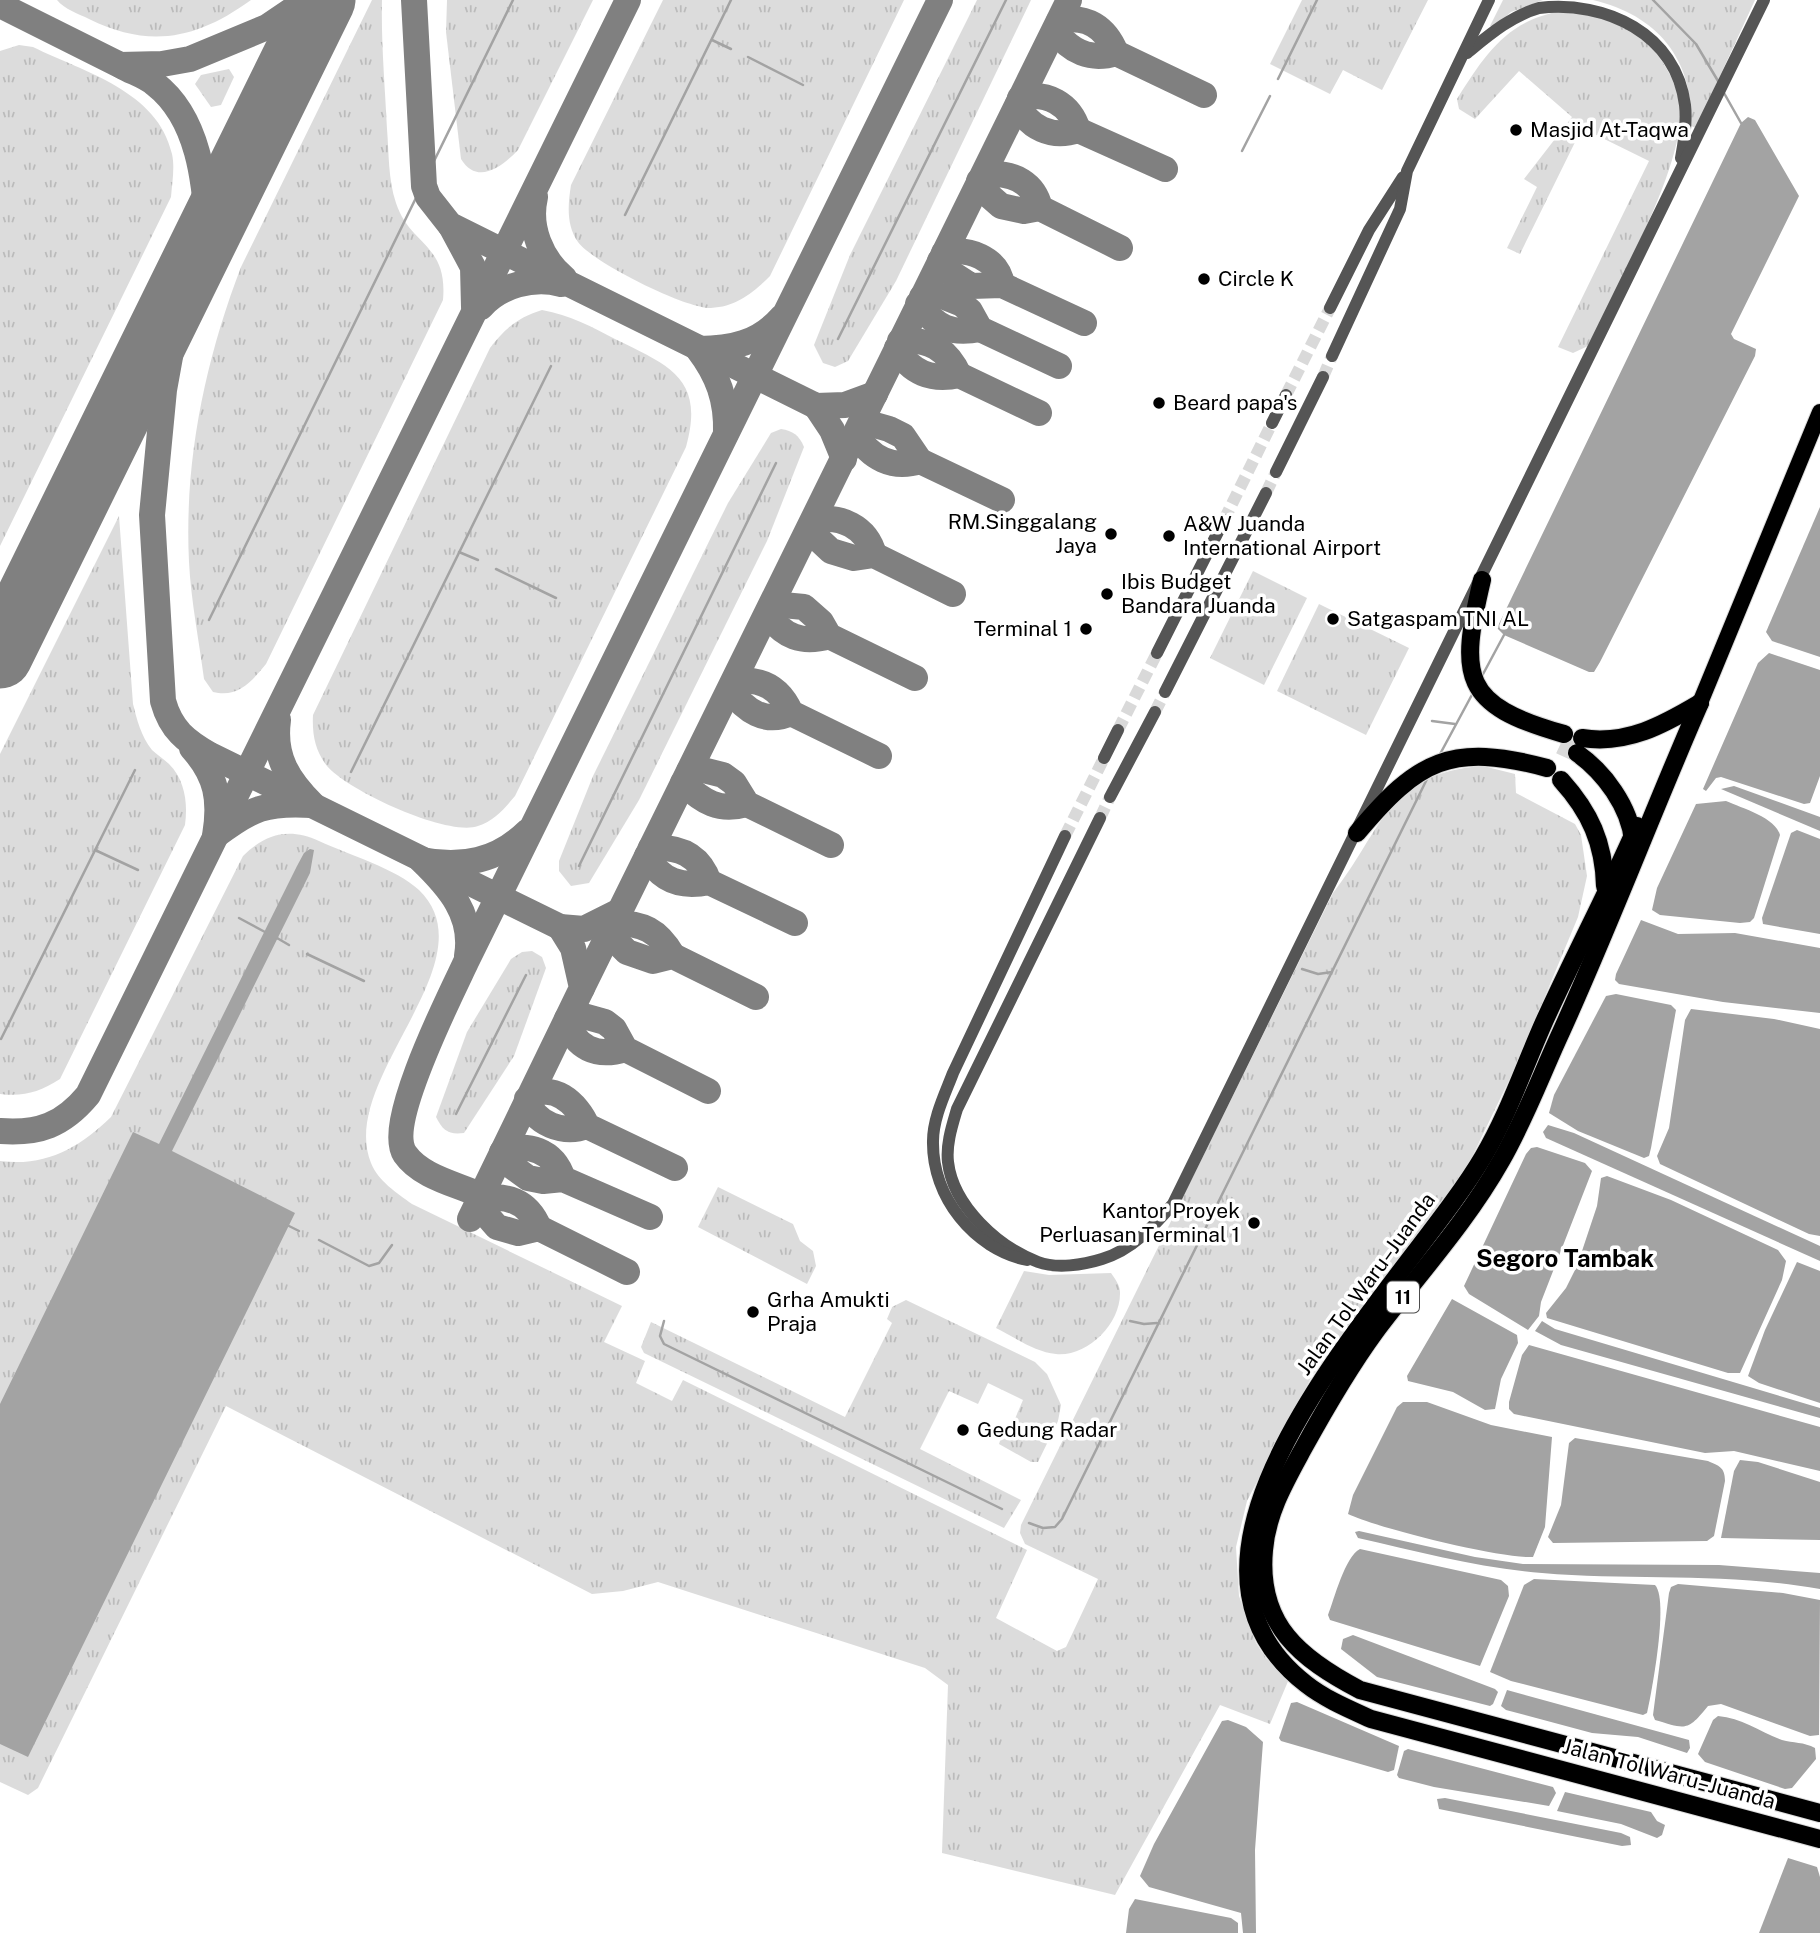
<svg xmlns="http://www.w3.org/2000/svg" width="1820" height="1933" font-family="'Public Sans',sans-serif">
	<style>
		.grass { fill: url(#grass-tufts) }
		.water { fill: #a3a3a3 }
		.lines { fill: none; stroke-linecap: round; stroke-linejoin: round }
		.stream { stroke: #a3a3a3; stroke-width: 2.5 }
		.taxiway { stroke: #808080; stroke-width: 26 }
		.runway { stroke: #808080; stroke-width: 65 }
		.minor-tunnel { stroke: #d9d9d9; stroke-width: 12; stroke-dasharray: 12 6; stroke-linecap: butt }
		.highway-tunnel { stroke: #d9d9d9; stroke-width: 18; stroke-dasharray: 18 9; stroke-linecap: butt }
		.major-casing { stroke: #dbdbdb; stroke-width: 18 }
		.highway-casing { stroke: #dbdbdb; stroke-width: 20 }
		.minor { stroke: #555; stroke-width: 12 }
		.major { stroke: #000; stroke-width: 16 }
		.highway { stroke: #000; stroke-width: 18 }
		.poi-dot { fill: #000; stroke: #fff; stroke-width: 2.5 }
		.labels { text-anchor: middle; stroke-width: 7; stroke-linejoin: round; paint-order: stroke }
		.shield { fill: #fff; stroke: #4c4c4c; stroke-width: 2 }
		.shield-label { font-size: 19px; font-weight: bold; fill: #000 }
		.poi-label { font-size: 21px; fill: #000; stroke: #fff; text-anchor: start }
		.street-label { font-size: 21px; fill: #000; stroke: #fff }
		.quarter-label { font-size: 24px; font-weight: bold; fill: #000; stroke: #fff }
	</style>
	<defs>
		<pattern id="grass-tufts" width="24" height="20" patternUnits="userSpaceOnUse" patternTransform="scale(1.75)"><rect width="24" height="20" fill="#dcdcdc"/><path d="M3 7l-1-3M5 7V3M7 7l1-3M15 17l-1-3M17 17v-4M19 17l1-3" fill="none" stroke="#bbb"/></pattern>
	</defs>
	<rect width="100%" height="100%" fill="#fff"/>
	<!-- grass -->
	<g class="grass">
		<path d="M57,0H251C197,39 150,49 89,19C79,14 64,9 57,0Z"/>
		<path d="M372,0H382C381,43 385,86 387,129C389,153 388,179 396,203C410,246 448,243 443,300L266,664C251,682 238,698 213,692L204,679C199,640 191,601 189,562C184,461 205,361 241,267Z"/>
		<path d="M447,0H593L518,150C501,168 477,185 461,159L446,32Z"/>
		<path d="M663,0H904L770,276C753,293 736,307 711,308C686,309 592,262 578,242C566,225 568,204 571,185Z"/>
		<path d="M977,0H1031L896,281L848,361L835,367L823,363L814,345L850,255Z"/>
		<path d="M1302,0H1428L1382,90L1343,70L1330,94L1270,64Z"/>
		<path d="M1503,0H1543L1511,12L1493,28L1490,26Z"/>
		<path d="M1593,0H1755L1696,128L1691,126C1694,59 1657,15 1593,0Z"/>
		<path d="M1561,11C1577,14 1598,14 1613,20C1647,33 1678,74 1680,109C1685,165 1614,292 1588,346L1573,353L1558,347L1649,161L1582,128L1520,254L1507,248L1537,187L1524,179L1572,117L1519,71L1475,119L1459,109L1457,99C1485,55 1506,21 1561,11Z"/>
		<path d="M19,45L33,47C84,72 158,91 172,154C175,167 172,184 171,197L0,546V51Z"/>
		<path d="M229,69L234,77L221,105L211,107L195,84L201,75Z"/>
		<path d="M542,310C570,315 592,327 617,340C670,366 705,379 686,447L515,796C505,808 494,821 478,826C447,837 347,790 327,766C315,751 312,734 313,715L490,348C505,328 519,317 542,310Z"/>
		<path d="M781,429C793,431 799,435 804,447L767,541L639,800L589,883L571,886L559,871V861L593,776L728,503L771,433Z"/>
		<path d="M119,516L133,704C137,720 141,736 152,750C157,755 164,759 169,764C185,780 188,803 185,825L60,1079C39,1092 24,1097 0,1094V754Z"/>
		<path d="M1253,571L1307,598L1264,685L1210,658Z"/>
		<path d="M1319,604L1409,648L1366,735L1277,691Z"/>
		<path d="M1483,766L1515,774L1516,793L1575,824L1581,835L1587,876L1578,917L1516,1066L1471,1159L1442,1207L1312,1376L1247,1501L1236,1547L1239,1596L1256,1643L1266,1658L1289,1679L1270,1724L1220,1705L1115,1895L942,1853L948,1685L925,1668L658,1582L623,1591L592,1594L226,1406L38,1788L28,1795L0,1782V1161C46,1167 79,1148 111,1117L243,856C265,834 289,827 319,841C347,854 397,869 419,890C492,961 337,1079 371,1163C378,1181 397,1193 412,1204L622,1306L604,1342L645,1361L636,1383L672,1401L683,1380L1027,1550L996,1618L1057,1651L1066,1647L1098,1579L1025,1544L1020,1533L1021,1525L1333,893C1384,828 1386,773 1483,766Z"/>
		<path d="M532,951L542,957L546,968L514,1056L464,1133C449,1135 443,1131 436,1117L467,1032L511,959L522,952Z"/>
		<path d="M718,1187L793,1224L800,1241L813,1251L816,1266L807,1284L698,1227Z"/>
		<path d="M1024,1271L1049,1275L1111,1273C1115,1279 1120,1285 1120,1292C1121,1324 1087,1357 1056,1354C1035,1352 1014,1337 996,1328Z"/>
		<path d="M906,1300L1035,1362L1047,1374L1061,1405L1058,1421L1038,1462H1031L999,1444L1005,1425L1011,1428L1023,1400L988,1383L978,1404L949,1391L920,1449L1021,1500L1004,1528L644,1353L641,1347L651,1322L845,1417L892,1323L887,1319L892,1307Z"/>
	</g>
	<!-- water -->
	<g class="water">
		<path d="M1748,117L1755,120L1799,196L1731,334L1734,339L1756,349L1755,356L1600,662L1594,672H1589L1504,635L1497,628L1741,123Z"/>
		<path d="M1820,507V657L1772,641L1766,632Z"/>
		<path d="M1769,653L1820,670V776L1810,803L1804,804L1721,777L1716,778L1706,791L1703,789L1758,663Z"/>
		<path d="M1734,786L1820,817V831L1721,789Z"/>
		<path d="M1726,801C1742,808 1776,818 1780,835L1754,918L1750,922L1740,923L1660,915L1652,910L1657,888L1696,804Z"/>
		<path d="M1797,830L1820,839V934L1763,924L1762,918L1791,833Z"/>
		<path d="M310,849L314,850L310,873L172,1151L295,1213L28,1757L0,1744V1404L133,1132L159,1144L297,866L304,853Z"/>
		<path d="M1641,920L1678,934L1735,933L1820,948V1013L1723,1002L1619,984L1615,980L1616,974Z"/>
		<path d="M1616,994L1671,1005L1676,1010L1651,1148L1649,1156L1644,1158L1578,1131L1549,1113L1554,1095L1606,996Z"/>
		<path d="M1691,1009L1774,1019L1820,1029V1236L1809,1234L1660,1164L1657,1156L1669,1128L1685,1020Z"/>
		<path d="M1548,1125L1574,1133L1820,1246V1261L1546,1138L1543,1132Z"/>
		<path d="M1537,1147L1585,1163L1592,1171L1541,1302L1539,1316L1528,1330L1469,1294L1464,1286L1526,1154L1531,1148Z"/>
		<path d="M1607,1176L1671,1200L1778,1250L1786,1261L1782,1280L1740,1373H1728L1547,1318L1546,1313L1566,1288L1577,1266L1597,1206L1601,1178Z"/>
		<path d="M1797,1262L1820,1271V1403L1759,1383L1748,1376L1765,1330Z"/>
		<path d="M1452,1299L1517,1335L1518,1343L1501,1379L1495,1409L1485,1410L1453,1392L1408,1381L1407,1376Z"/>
		<path d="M1542,1321L1555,1329L1820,1408V1418L1561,1345L1535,1331Z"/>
		<path d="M1529,1345L1820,1427V1471L1734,1451L1705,1453L1514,1414L1509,1409V1402L1522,1355Z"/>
		<path d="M1403,1402H1427L1491,1425L1552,1437L1545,1527L1533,1557C1502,1559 1377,1528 1348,1514L1353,1495L1397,1407Z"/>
		<path d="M1575,1438L1708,1461C1719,1466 1725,1467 1725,1481L1714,1536L1707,1541L1553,1543L1548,1537L1561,1505L1569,1443Z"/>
		<path d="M1740,1460L1758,1462L1820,1482V1540L1721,1538L1734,1471Z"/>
		<path d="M1359,1531L1475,1557L1523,1564L1719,1565L1820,1573V1589C1727,1572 1635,1581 1542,1573C1480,1568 1419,1552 1358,1538L1355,1532Z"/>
		<path d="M1360,1549L1501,1580L1508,1586L1509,1596L1480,1666L1330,1620L1328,1615C1334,1600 1345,1556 1360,1549Z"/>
		<path d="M1534,1579L1655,1585C1669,1600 1652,1690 1647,1713L1643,1715L1511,1681L1490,1672L1524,1585Z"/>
		<path d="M1678,1584L1783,1593L1820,1600L1819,1735L1810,1736L1721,1704L1708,1706C1687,1732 1686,1729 1655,1720L1653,1715L1669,1593L1671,1587Z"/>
		<path d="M1353,1635L1495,1689L1498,1692L1493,1704L1490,1706L1377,1677L1341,1649L1343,1639Z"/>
		<path d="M1507,1690L1689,1740L1690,1748L1687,1753L1638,1737L1592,1733L1506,1710L1501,1706Z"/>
		<path d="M1297,1702L1399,1746L1394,1770L1388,1772L1281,1741L1279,1738L1291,1703Z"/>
		<path d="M1718,1716C1742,1718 1760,1732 1782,1740C1793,1743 1804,1742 1815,1748L1816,1759L1792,1788L1785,1789L1705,1762L1698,1754L1713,1720Z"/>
		<path d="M1228,1720L1246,1727L1263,1742L1255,1850L1256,1933H1243L1241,1913L1149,1887L1140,1876L1154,1844L1222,1721Z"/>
		<path d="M1408,1749L1553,1787L1556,1793L1549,1806L1434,1787L1399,1778L1397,1775L1404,1751Z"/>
		<path d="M1565,1792L1651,1812L1657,1821L1665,1825L1662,1835L1657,1838L1621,1824L1557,1811Z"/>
		<path d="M1445,1798L1621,1833L1630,1837L1631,1845L1622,1846L1439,1809L1437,1799Z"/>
		<path d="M1788,1858L1817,1867L1820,1877V1933H1759Z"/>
		<path d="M1135,1899L1231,1918L1238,1923V1933H1126L1129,1909Z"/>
	</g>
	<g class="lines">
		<!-- stream -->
		<g class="stream">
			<path d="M1653,0L1696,44L1718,81"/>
			<path d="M712,40L731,49"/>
			<path d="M748,57L803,85"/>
			<path d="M1278,79L1317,0"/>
			<path d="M1724,93L1741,123"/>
			<path d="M1242,151L1270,96"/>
			<path d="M625,215L731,0"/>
			<path d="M838,339L1006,0"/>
			<path d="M459,552L478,560"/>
			<path d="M496,569L556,598"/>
			<path d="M209,620L513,0"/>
			<path d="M1482,676L1504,635"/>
			<path d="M1432,721L1455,724"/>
			<path d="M1439,756L1474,691"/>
			<path d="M351,772L551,366"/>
			<path d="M95,850L138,870"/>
			<path d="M579,866L776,463"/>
			<path d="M239,918L265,932"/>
			<path d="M277,938L289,945"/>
			<path d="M307,954L364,981"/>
			<path d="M1302,969L1318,974L1332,972"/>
			<path d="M1,1039L135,770"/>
			<path d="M456,1114L526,975"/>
			<path d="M287,1225L299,1231"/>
			<path d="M319,1240L369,1266L379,1263L392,1245"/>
			<path d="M664,1321L660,1336L664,1344L1002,1509"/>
			<path d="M1130,1321L1144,1324L1157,1323"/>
			<path d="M1029,1523L1043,1528L1055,1527L1062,1519L1428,777"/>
		</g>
		<!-- taxiway -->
		<g class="taxiway">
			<path d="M414,0L424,186L428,197L450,225L816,406L845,405L875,394"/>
			<path d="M0,5L120,65L162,64L190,59L267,27L307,0"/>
			<path d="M1059,21C1086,14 1106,28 1116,53"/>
			<path d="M1055,30C1070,52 1091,61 1116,53L1204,95"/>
			<path d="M122,66C132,72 146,76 155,84C199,118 205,182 208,232"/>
			<path d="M1020,98C1047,91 1070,104 1078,130"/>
			<path d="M1018,104C1028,128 1052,139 1078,130L1165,169"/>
			<path d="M535,197C528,227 541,259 564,278"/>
			<path d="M1040,208C1034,183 1014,173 990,174L979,181L985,192L1001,206L1024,211L1040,208L1120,248"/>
			<path d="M451,226L473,267L474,307"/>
			<path d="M944,253C968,247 998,258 1002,285"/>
			<path d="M940,261L951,273L971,286L1002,285L1084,323"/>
			<path d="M183,285L164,390L152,515L163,701C171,730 186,741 210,755L560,927L584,929L618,912"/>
			<path d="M922,297L942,296L962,304L970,311L980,329L1059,366"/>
			<path d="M918,304C937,327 950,335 980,329"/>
			<path d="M481,307C499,286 534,276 561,284"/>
			<path d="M900,341C929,338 947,349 959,375"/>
			<path d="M897,348C910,373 932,381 959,375L1039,413"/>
			<path d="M698,349C718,375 727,400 726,433"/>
			<path d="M699,349C731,349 759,343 781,318"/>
			<path d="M816,406L832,430L844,459"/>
			<path d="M859,428L875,425L889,429L903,436L920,461L1002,500"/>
			<path d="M856,434C870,458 893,470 920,461"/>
			<path d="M813,521C840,514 867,527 874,555"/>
			<path d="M810,527L815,536L831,551L854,558L874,555L953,594"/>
			<path d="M772,604L804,607L821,622L829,636L915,678"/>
			<path d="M768,613C782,637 803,644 829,636"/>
			<path d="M735,681C762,678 780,688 791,713L879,756"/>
			<path d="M730,690C745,710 765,725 791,713"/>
			<path d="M192,748C217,776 221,800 215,836C252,808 266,802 313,805C288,780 273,757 278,720"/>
			<path d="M689,771L703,770L723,775L734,783L747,804L831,845"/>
			<path d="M683,783C703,802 719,812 747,804"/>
			<path d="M651,848C678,846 699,854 709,882"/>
			<path d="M647,856C661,881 681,888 709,882L795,923"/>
			<path d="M613,923C643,923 658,930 673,956"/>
			<path d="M610,929L618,943L627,952L653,961L673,956L756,997"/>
			<path d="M467,956C474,915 449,887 421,860C462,868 497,861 527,832"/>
			<path d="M582,988L1069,0"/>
			<path d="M625,1049C597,1058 574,1048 567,1019L580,1015L605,1022L614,1029L625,1049L708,1091"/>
			<path d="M587,1126C578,1104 551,1079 527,1099C534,1124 564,1135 587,1126L675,1168"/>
			<path d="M0,1131C39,1134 63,1125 88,1095L628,0"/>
			<path d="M563,1179C554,1150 527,1142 502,1152L506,1162L528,1178L543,1181L563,1179L650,1217"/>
			<path d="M480,1195C456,1184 421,1177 405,1154C385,1124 450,996 466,962L940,0"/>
			<path d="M479,1200C506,1193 528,1201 539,1228"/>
			<path d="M477,1204L497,1227L518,1233L539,1228L627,1272"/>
			<path d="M470,1219L582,988L573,948L560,927"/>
		</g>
		<!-- runway -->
		<path class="runway" d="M0,656L323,0"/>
		<!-- minor-tunnel -->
		<g class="minor-tunnel">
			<path d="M1323,377L1332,356"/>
			<path d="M1286,395L1330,308"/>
			<path d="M1266,493L1276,472"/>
			<path d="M1224,520L1272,423"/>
			<path d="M1155,712L1165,692"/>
			<path d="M1118,730L1157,653"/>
			<path d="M1100,818L1110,797"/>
			<path d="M1065,836L1104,758"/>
		</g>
		<!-- highway-tunnel -->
		<path class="highway-tunnel" d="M1560,745L1577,753"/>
		<defs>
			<path id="major" d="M1700,703L1820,412"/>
			<g id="highway">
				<path d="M1482,580C1459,677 1461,705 1564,734"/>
				<path d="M1700,703C1651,815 1608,930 1557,1041C1539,1081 1523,1123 1501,1161C1466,1223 1417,1276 1375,1332C1348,1369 1325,1409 1303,1449C1285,1482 1267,1513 1264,1550C1257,1625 1301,1659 1360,1690L1820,1813"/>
				<path d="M1582,738C1627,745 1663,725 1700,703"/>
				<path d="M1577,753C1604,772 1630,807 1633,841"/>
				<path d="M1561,780C1590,812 1604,843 1605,886"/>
				<path d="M1637,826C1608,892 1574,956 1544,1022C1524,1067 1508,1115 1483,1157C1410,1282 1128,1546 1306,1684C1325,1699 1349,1709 1371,1719L1820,1839"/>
				<path d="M1357,833C1418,760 1451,742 1547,768"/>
			</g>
		</defs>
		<!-- major casing -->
		<use href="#major" class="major-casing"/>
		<!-- highway casing -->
		<use href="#highway" class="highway-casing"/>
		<!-- minor -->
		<g class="minor">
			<path d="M1467,53C1489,35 1511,16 1539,8C1606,0 1676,34 1685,105C1687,122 1684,142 1681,158"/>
			<path d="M1330,308L1369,230L1403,177"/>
			<path d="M1332,356L1400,209L1407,171L1489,0"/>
			<path d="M1272,423L1286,395"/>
			<path d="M1276,472L1323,377"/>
			<path d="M1157,653L1224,520"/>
			<path d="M1165,692L1266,493"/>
			<path d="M1104,758L1118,730"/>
			<path d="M1110,797L1155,712"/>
			<path d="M1100,818L957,1109C952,1126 946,1144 948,1162C953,1206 998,1247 1038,1262C1057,1269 1083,1265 1102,1259C1132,1250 1153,1227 1173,1204L1764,0"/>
			<path d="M1027,1260C974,1249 932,1197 933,1141C933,1118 945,1094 953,1073L1065,836"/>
		</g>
		<!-- major -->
		<use href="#major" class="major"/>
		<!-- highway -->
		<use href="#highway" class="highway"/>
	</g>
	<!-- markers -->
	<g class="poi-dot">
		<circle cx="1516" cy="130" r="7"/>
		<circle cx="1204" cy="279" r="7"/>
		<circle cx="1159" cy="403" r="7"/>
		<circle cx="1111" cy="534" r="7"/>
		<circle cx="1169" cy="536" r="7"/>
		<circle cx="1107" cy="594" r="7"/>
		<circle cx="1333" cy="619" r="7"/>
		<circle cx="1086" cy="629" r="7"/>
		<circle cx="1254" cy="1223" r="7"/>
		<circle cx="753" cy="1312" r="7"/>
		<circle cx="963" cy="1430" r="7"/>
	</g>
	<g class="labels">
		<!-- shield labels -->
		<rect class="shield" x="1387" y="1281.5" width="32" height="31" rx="5"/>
		<g class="shield-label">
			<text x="1403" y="1304">11</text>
		</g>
		<!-- poi labels -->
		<g class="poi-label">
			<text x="1530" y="137">Masjid At-Taqwa</text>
			<text x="1218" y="286">Circle K</text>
			<text x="1173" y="410">Beard papa's</text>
			<text x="1097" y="529" text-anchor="end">RM.Singgalang<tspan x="1097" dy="24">Jaya</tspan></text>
			<text x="1183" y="531">A&amp;W Juanda<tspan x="1183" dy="24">International Airport</tspan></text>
			<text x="1121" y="589">Ibis Budget<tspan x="1121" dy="24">Bandara Juanda</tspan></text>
			<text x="1347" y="626">Satgaspam TNI AL</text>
			<text x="1072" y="636" text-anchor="end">Terminal 1</text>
			<text x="1240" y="1218" text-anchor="end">Kantor Proyek<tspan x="1240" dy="24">Perluasan Terminal 1</tspan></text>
			<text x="767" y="1307">Grha Amukti<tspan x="767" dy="24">Praja</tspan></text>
			<text x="977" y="1437">Gedung Radar</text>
		</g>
		<!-- street labels -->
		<g class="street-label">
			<text transform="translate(1366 1284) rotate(-54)" y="7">Jalan Tol Waru–Juanda</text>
			<text transform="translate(1669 1774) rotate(15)" y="7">Jalan Tol Waru–Juanda</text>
		</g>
		<!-- quarter labels -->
		<g class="quarter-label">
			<text x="1565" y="1267">Segoro Tambak</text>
		</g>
	</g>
</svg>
